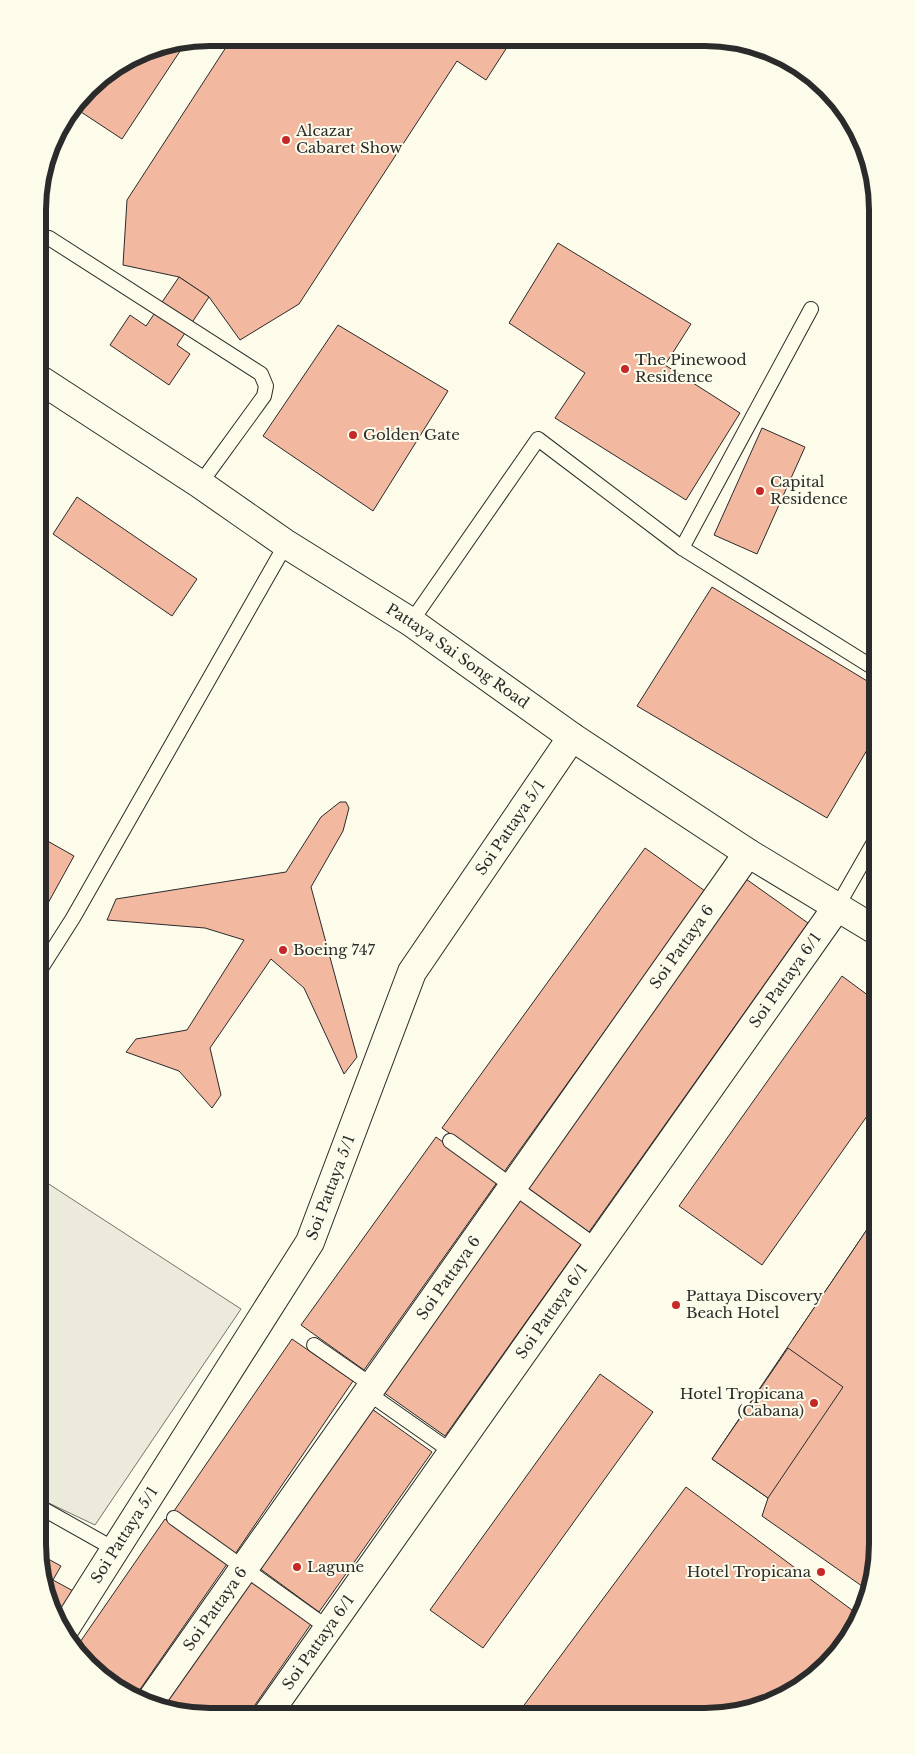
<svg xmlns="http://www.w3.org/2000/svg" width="915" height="1754" font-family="'Libre Baskerville',serif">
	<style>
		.parking { fill: #eceadb; stroke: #74746e }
		.building { fill: #f2b8a0; stroke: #2b2b2b }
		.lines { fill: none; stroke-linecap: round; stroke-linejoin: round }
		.service-casing { stroke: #2b2b2b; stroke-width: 16 }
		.minor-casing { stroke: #2b2b2b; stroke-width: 30 }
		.secondary-casing { stroke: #2b2b2b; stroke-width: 30 }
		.service { stroke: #fdfbea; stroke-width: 14 }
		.minor { stroke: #fdfbea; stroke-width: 28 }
		.secondary { stroke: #fdfbea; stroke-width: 28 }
		.poi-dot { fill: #c62828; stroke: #fdfbea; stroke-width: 2 }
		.labels { text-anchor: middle; stroke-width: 4; stroke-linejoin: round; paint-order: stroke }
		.poi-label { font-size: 15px; fill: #2b2b2b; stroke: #fdfbea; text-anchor: start }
		.street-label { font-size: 15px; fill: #2b2b2b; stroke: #fdfbea }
		.rim { fill: none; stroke: #2b2b2b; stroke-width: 6 }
	</style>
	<rect width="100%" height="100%" fill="#fdfbea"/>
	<!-- parking -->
	<path class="parking" d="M38,1177L241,1309L95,1525L38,1498Z"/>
	<!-- building -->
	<g class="building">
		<path d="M232,38L508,39L511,41L486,80L457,61L299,304L240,340L209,297L179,277L123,265L127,200Z"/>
		<path d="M186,42L122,139L75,108L96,81L145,51Z"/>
		<path d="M558,243L691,324L665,365L740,413L686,500L555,418L585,373L509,323Z"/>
		<path d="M179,277L209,297L177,345L190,354L169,385L110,345L130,315L146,326Z"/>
		<path d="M338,325L448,391L373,511L263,436Z"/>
		<path d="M762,428L805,447L757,554L714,535Z"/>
		<path d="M77,497L197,579L172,616L53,534Z"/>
		<path d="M712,587L877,687V733L827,818L637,706Z"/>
		<path d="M340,802H346L349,808L343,831L311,887L357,1057L344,1074L304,988L271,959L210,1048L221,1095L212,1108L179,1071L126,1052L136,1039L187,1030L244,940L205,928L107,920L116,899L286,872L321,817Z"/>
		<path d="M44,839L74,856L47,905L38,900V849Z"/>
		<path d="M645,848L705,891L504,1172L442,1128Z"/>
		<path d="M746,879L808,923L589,1232L528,1188Z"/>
		<path d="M38,904L44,907L38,916Z"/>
		<path d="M842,976L877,1002V1102L762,1265L679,1206Z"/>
		<path d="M436,1137L498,1181L364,1370L301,1325Z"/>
		<path d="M520,1199L582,1243L445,1436L383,1392Z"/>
		<path d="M868,1228L877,1235V1341L850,1379L793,1339Z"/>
		<path d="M868,1228L877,1234V1555L869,1591L762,1516L768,1498L712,1459Z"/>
		<path d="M292,1339L353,1381L235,1554L174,1511Z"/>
		<path d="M788,1348L843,1387L768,1498L712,1459Z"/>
		<path d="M600,1374L653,1412L483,1648L430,1610Z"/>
		<path d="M372,1409L432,1452L319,1612L259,1568Z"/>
		<path d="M686,1487L860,1616L842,1649L801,1687L760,1707L704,1716H628L624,1708L618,1716H516Z"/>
		<path d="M165,1519L227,1564L134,1698L97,1674L78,1645Z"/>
		<path d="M39,1554L61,1566L53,1580L75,1592L60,1618L47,1599Z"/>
		<path d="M249,1580L311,1624L248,1715H188L161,1707Z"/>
	</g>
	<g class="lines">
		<defs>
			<g id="service">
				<path d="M49,238L261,374L266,386L264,396L200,484"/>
				<path d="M682,548L811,309"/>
				<path d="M411,622L538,439L682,548L877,670"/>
				<path d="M837,907L877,837"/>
				<path d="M38,973L73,918L286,544"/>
				<path d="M450,1141L597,1247"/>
				<path d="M314,1345L373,1386"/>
				<path d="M368,1393L452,1452"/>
				<path d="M38,1506L116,1550"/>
				<path d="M174,1518L328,1628"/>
			</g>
			<g id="minor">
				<path id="s1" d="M66,1627L310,1242L412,972L572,737"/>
				<path id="s2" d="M149,1703L748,853"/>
				<path id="s3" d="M267,1715L837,907"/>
			</g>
			<g id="secondary">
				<path id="s4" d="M39,379L200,484L286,544L411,622L572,737L748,853L877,931"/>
			</g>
		</defs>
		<!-- service casing -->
		<use href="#service" class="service-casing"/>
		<!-- minor casing -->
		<use href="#minor" class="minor-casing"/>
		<!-- secondary casing -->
		<use href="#secondary" class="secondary-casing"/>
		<!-- service -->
		<use href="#service" class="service"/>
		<!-- minor -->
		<use href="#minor" class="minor"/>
		<!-- secondary -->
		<use href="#secondary" class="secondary"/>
	</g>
	<!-- markers -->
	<g class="poi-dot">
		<circle cx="286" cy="140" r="5"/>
		<circle cx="625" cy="369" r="5"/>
		<circle cx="353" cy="435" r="5"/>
		<circle cx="760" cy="491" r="5"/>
		<circle cx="283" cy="950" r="5"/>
		<circle cx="676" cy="1305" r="5"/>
		<circle cx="814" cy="1403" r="5"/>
		<circle cx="297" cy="1567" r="5"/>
		<circle cx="821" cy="1572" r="5"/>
	</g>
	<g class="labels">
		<!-- poi labels -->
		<g class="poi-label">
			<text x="296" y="136">Alcazar<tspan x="296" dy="17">Cabaret Show</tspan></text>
			<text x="635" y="365">The Pinewood<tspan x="635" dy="17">Residence</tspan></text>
			<text x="363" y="440">Golden Gate</text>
			<text x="770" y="487">Capital<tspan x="770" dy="17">Residence</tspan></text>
			<text x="293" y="955">Boeing 747</text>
			<text x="686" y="1301">Pattaya Discovery<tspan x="686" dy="17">Beach Hotel</tspan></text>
			<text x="804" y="1399" text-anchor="end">Hotel Tropicana<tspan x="804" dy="17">(Cabana)</tspan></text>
			<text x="307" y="1572">Lagune</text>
			<text x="811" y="1577" text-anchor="end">Hotel Tropicana</text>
		</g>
		<!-- street labels -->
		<g class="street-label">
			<text dy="5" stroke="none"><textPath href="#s4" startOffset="502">Pattaya Sai Song Road</textPath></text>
			<text dy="5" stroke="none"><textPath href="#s1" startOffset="919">Soi Pattaya 5/1</textPath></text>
			<text dy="5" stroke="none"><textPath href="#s2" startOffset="925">Soi Pattaya 6</textPath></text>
			<text dy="5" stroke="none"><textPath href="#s3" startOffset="899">Soi Pattaya 6/1</textPath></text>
			<text dy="5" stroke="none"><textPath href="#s1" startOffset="514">Soi Pattaya 5/1</textPath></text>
			<text dy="5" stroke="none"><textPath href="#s2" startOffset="520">Soi Pattaya 6</textPath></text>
			<text dy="5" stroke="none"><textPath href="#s3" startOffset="494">Soi Pattaya 6/1</textPath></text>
			<text dy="5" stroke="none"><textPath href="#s1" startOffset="109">Soi Pattaya 5/1</textPath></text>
			<text dy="5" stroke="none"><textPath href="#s2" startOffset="115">Soi Pattaya 6</textPath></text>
			<text dy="5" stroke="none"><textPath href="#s3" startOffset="89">Soi Pattaya 6/1</textPath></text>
		</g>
	</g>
	<!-- crop -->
	<path d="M0 0H915V1754H0ZM210 46H705A164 164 0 0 1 869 210V1544A164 164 0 0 1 705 1708H210A164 164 0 0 1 46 1544V210A164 164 0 0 1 210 46Z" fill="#fdfbea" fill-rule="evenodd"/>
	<path class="rim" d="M210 46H705A164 164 0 0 1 869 210V1544A164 164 0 0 1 705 1708H210A164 164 0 0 1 46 1544V210A164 164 0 0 1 210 46Z"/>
</svg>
